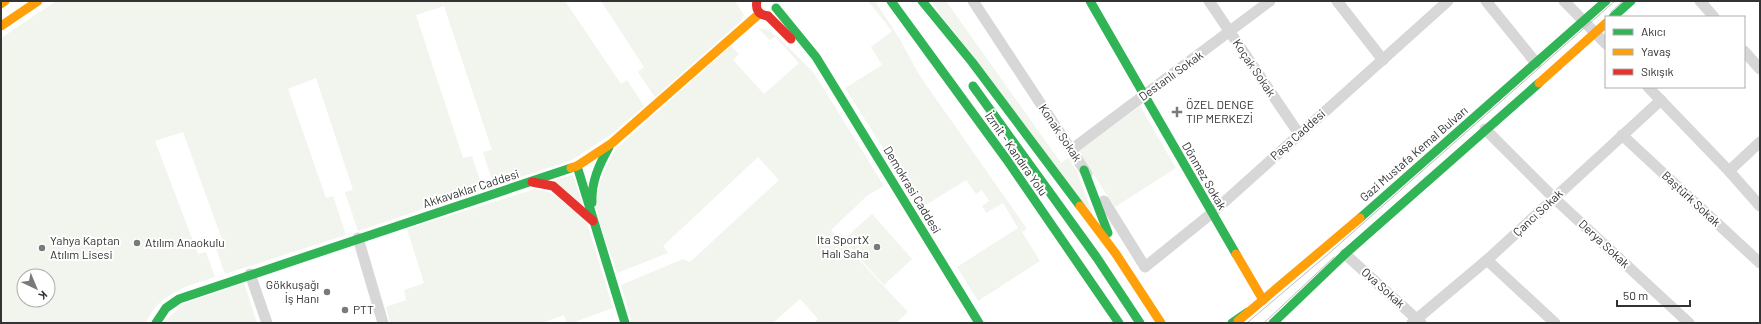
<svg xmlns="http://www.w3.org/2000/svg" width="1761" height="324" font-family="Barlow,sans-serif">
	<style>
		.green { fill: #f1f5ed; fill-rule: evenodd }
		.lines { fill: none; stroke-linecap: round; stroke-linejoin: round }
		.street { stroke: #d7d7d7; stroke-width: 11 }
		.fast { stroke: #30b455; stroke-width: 9 }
		.slow { stroke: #ff9f0a; stroke-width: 9 }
		.jam { stroke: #e5322d; stroke-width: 9 }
		.tram { stroke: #bebebe; stroke-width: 1 }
		.poi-dot { fill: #7a7a7a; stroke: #fff; stroke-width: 1.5 }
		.labels { text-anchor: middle; stroke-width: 4; stroke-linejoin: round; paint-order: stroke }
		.street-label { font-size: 12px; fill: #333; stroke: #fff }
		.poi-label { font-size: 12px; fill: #333; stroke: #fff; text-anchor: start }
	</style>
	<rect width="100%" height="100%" fill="#fff"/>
	<!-- green -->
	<g class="green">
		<path d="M56,1H565L621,84L627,80L644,106L613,133L572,160L494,186L483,152L492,150L444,6L416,15L463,158L472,156L483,189L358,231L345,192L353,190L316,78L288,89L326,198L333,196L346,235L225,274L216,248L224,245L183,132L155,141L198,254L206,252L215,277C188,286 158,293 146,323H1V38ZM24,276H48V300H24Z"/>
		<path d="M601,1H735L744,15L741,21L655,97L638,72L644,67Z"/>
		<path d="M868,1H875L899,38L920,76L1025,226L1026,230L1022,232L1040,261L978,301L957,267L1018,228L1003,203L986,213L982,206L989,201L982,190L976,194L966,180L921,208L845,88L882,65L871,47L892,31Z"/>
		<path d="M931,1H946L1061,163L1068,158L1077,171L1094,219Z"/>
		<path d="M758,28L768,30L780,39L814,73L884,186L868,195L831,230L908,312L896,323H814L818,319L800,299L773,323H632L621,285L683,259L690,262L779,180L758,157L663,246L668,253L617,273C611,254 602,234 598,214C593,192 605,167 616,149L731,46L739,54L733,60L764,94L799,63L775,37L770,40Z"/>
		<path d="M1140,106L1176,168L1115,207L1078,151Z"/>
		<path d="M573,175L584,209L554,182L557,179Z"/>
		<path d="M535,189L545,191L553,194L586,220L613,308L572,323H567L564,315L542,323H390L386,307L406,300L404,290L424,283L407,229Z"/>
		<path d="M872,214L912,259L884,285L843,240Z"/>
		<path d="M244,283L257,323H163L183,304Z"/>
	</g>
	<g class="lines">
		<!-- street -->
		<g class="street">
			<path d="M973,1L1087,174"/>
			<path d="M1209,1L1299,134"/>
			<path d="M1337,1L1383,60"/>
			<path d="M1486,1L1536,63"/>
			<path d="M1564,1L1606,44"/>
			<path d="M1700,1L1714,17"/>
			<path d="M1744,51L1760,69"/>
			<path d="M1648,87L1729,171L1760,206"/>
			<path d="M1485,129L1554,198L1689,323"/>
			<path d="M1622,135L1760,263"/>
			<path d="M1071,150L1270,1"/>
			<path d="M1729,171L1760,142"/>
			<path d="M1104,201L1145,267L1212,213L1448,1"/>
			<path d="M358,238L383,323"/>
			<path d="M1345,254L1421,323"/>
			<path d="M1487,260L1555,323"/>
			<path d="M250,274L267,323"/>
			<path d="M1412,323L1487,260L1661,100"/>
		</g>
		<!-- fast -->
		<g class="fast">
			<path d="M891,1L1007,160L1119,323"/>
			<path d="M922,1L972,62L1080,206"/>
			<path d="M1090,1L1236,254"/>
			<path d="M776,8L816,57L979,323"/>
			<path d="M1613,17L1631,1"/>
			<path d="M973,86L1097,258L1140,323"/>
			<path d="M577,166L625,323"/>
			<path d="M1084,170L1108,233"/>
			<path d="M592,203C591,182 599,165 609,147"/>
			<path d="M1360,218L1606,1"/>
			<path d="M156,323L166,308L179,299L571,168"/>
			<path d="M1232,323L1248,312"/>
			<path d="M1273,323L1345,254L1539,83"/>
		</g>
		<!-- slow -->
		<g class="slow">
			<path d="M1,4L5,1"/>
			<path d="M1,26L38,1"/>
			<path d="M1539,83L1606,23"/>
			<path d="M571,168L577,166L612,143L759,14"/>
			<path d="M1080,206L1116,254L1161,323"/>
			<path d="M1236,254L1263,300"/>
			<path d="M1238,321L1360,218"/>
		</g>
		<!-- jam -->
		<g class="jam">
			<path d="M757,1C755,10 759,15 768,16"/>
			<path d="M768,16L791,39"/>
			<path d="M532,182L553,186L593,221"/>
		</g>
		<!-- tram -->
		<g class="tram">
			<path d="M1611,12L1623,1"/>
			<path d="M1247,323L1326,256L1615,1"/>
			<path d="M1264,323L1334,257"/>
		</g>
	</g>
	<!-- markers -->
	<g class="poi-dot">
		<path d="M1175 106h4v4h4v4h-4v4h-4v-4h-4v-4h4z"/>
		<circle cx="137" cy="243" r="4"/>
		<circle cx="877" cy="247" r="4"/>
		<circle cx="42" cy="248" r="4"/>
		<circle cx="327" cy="292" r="4"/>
		<circle cx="345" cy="310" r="4"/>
	</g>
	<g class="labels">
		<!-- street labels -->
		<g class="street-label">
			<text transform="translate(1254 68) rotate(56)" y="4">Koçak Sokak</text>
			<text transform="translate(1171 76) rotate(-36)" y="4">Destanlı Sokak</text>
			<text transform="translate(1060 133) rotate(56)" y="4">Konak Sokak</text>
			<text transform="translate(1298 135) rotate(-42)" y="4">Paşa Caddesi</text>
			<text transform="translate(1016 154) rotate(55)" y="4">İzmit - Kandıra Yolu</text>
			<text transform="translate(1414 154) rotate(-41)" y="4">Gazi Mustafa Kemal Bulvarı</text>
			<text transform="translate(1204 176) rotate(60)" y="4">Dönmez Sokak</text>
			<text transform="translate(471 189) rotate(-18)" y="4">Akkavaklar Caddesi</text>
			<text transform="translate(912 190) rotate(59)" y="4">Demokrasi Caddesi</text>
			<text transform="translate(1691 199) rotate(43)" y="4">Baştürk Sokak</text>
			<text transform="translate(1538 213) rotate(-43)" y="4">Çancı Sokak</text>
			<text transform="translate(1604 244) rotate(43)" y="4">Derya Sokak</text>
			<text transform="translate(1383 288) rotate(42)" y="4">Ova Sokak</text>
		</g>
		<!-- poi labels -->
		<g class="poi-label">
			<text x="1186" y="109">ÖZEL DENGE<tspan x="1186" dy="14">TIP MERKEZİ</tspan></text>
			<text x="869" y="244" text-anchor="end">Ita SportX<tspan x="869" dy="14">Halı Saha</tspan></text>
			<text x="50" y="245">Yahya Kaptan<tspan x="50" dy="14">Atılım Lisesi</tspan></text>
			<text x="145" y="247">Atılım Anaokulu</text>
			<text x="319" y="289" text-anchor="end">Gökkuşağı<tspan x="319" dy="14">İş Hanı</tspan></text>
			<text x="353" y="314">PTT</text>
		</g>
	</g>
	<!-- border -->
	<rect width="1761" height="324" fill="none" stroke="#333333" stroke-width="4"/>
	<!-- legend -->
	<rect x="1605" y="16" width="140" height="72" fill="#ffffff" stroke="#adadad"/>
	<rect x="1613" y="29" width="20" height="6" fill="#30b455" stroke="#adadad"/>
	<text x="1641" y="36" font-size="12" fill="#333333">Akıcı</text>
	<rect x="1613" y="49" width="20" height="6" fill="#ff9f0a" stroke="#adadad"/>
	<text x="1641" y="56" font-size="12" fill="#333333">Yavaş</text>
	<rect x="1613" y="69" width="20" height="6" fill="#e5322d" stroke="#adadad"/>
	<text x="1641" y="76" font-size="12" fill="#333333">Sıkışık</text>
	<!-- north arrow -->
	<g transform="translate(36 288) rotate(136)"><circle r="19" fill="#ffffff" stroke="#adadad"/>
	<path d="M0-3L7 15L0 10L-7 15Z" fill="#7a7a7a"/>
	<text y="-6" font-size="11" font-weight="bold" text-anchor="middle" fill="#333333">K</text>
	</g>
	<!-- scale -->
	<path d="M1617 300v6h73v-6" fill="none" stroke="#333333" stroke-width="2"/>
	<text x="1623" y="300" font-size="12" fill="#333333" stroke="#ffffff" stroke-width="3" paint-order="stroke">50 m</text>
</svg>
